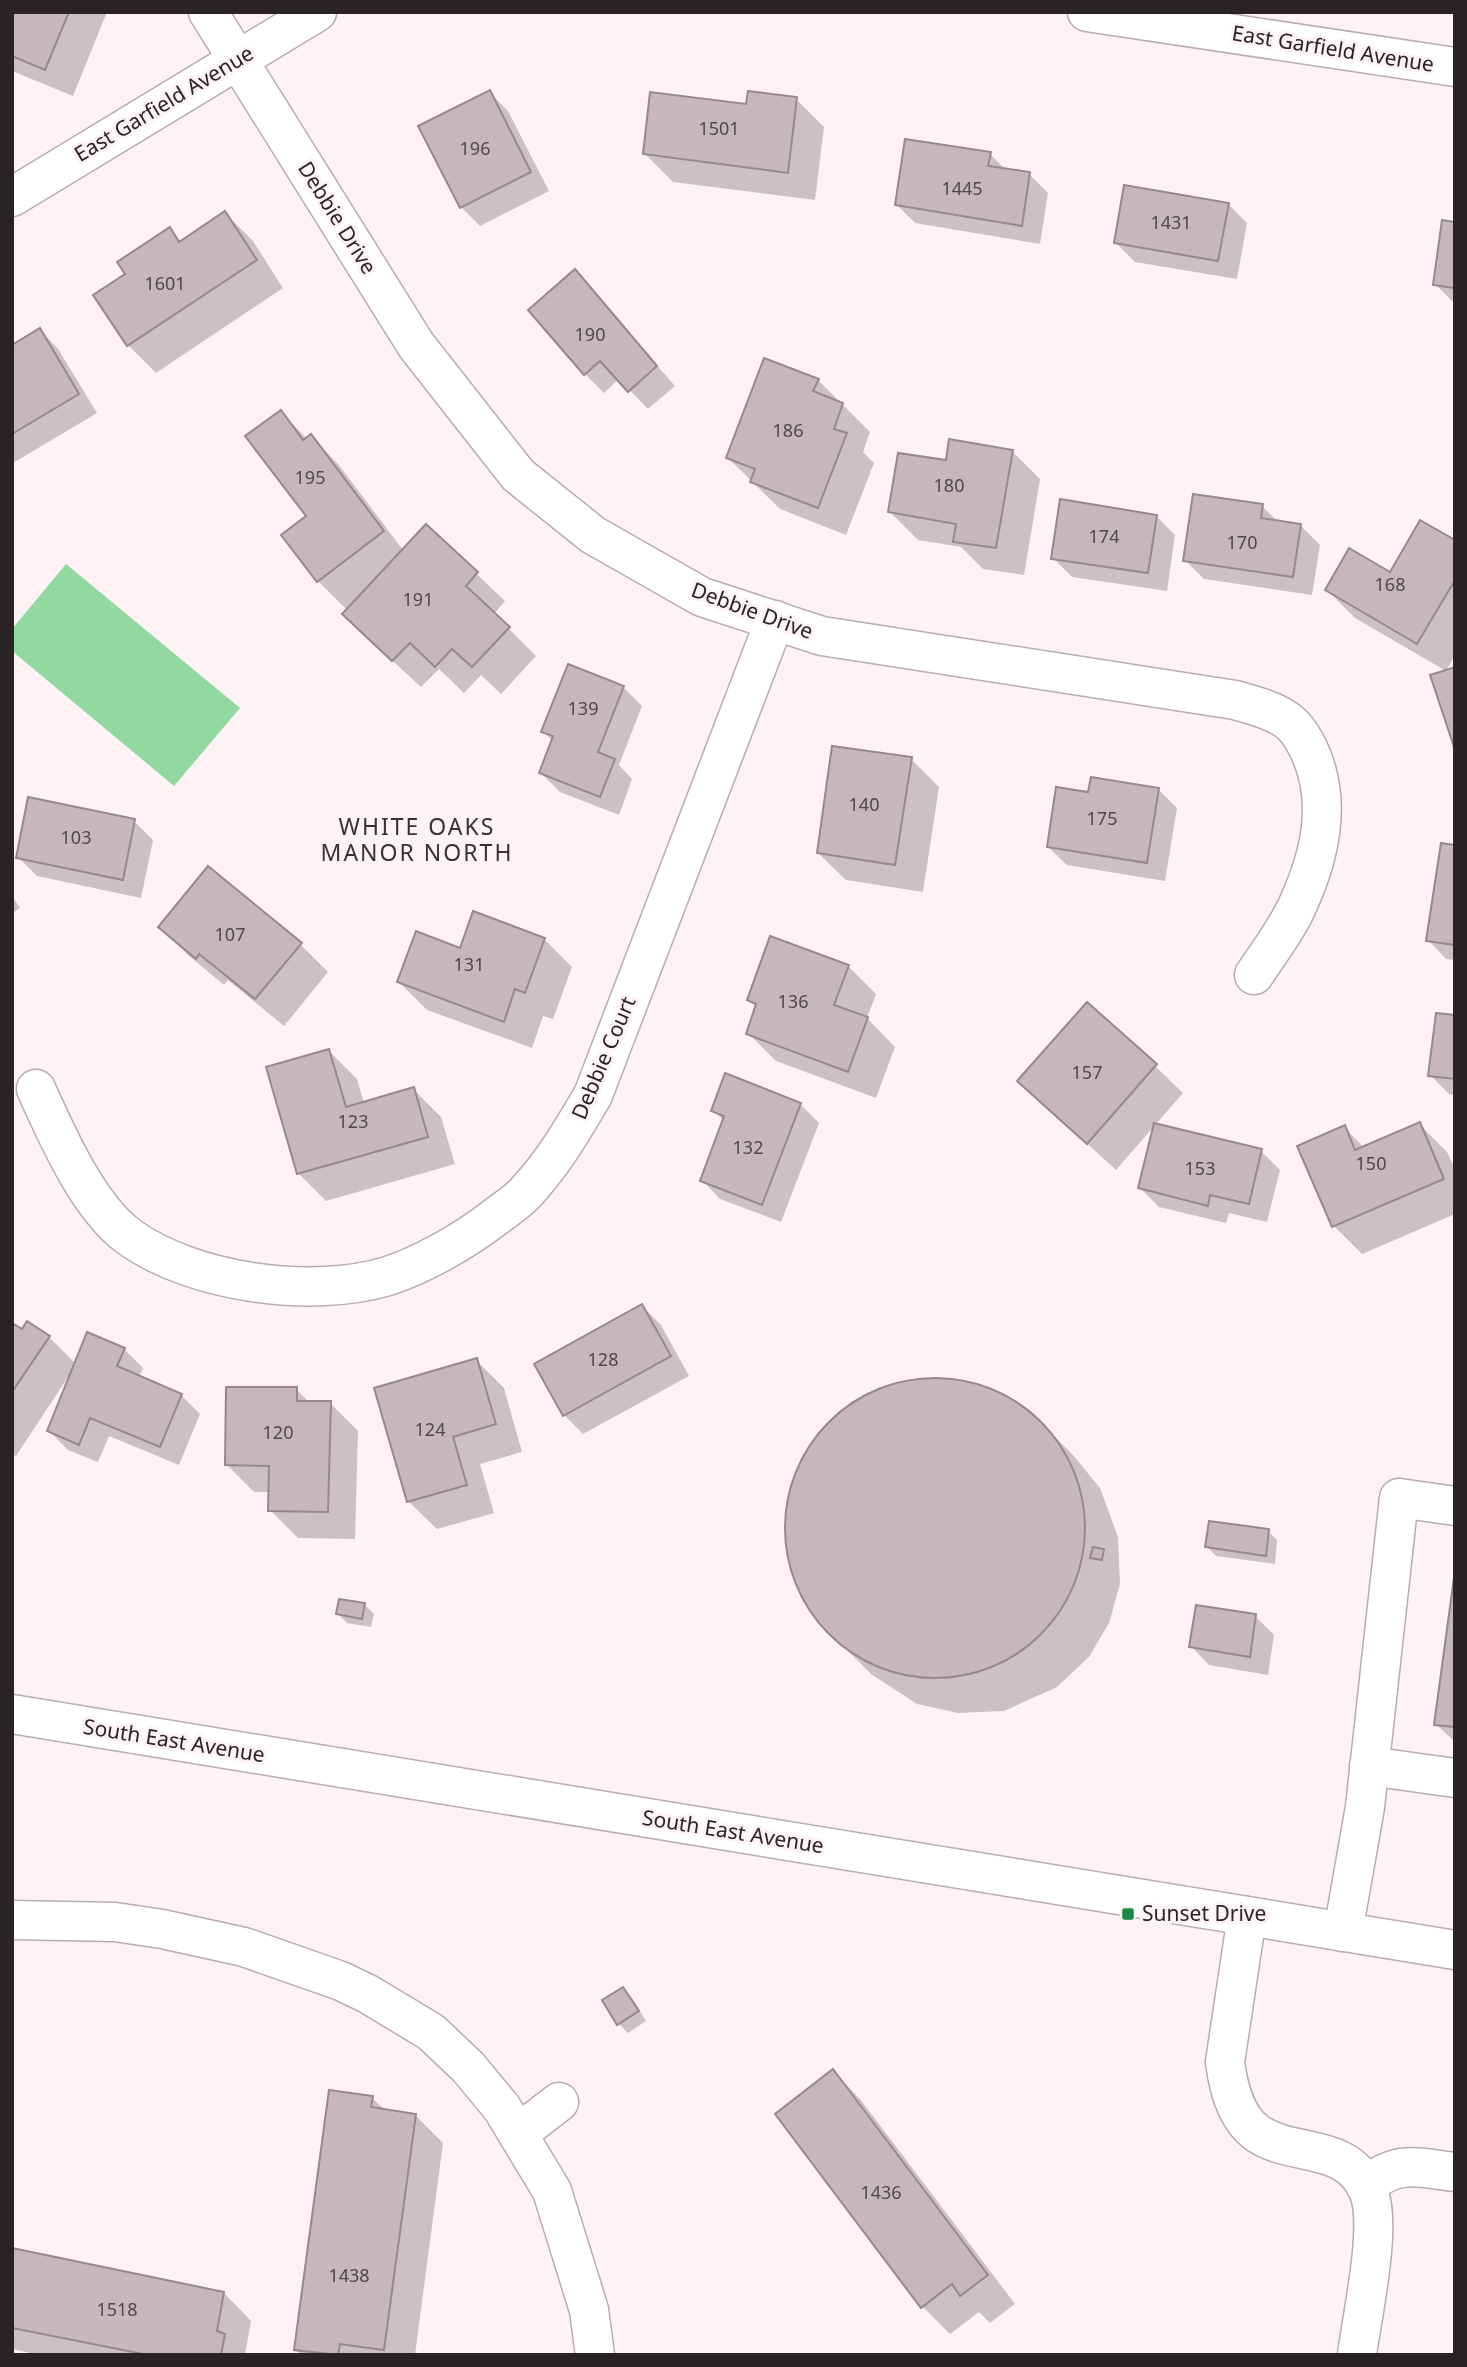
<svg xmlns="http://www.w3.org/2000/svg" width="1467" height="2367" font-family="'Noto Sans',sans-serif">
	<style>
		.green { fill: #92d9a1 }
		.shadow { fill: #0003 }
		.building { fill: #c6b7bb; stroke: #96888c; stroke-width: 2 }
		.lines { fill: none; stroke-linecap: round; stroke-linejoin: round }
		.minor-casing { stroke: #baabaf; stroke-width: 41 }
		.major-casing { stroke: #baabaf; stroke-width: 41 }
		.minor { stroke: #fff; stroke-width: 38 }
		.major { stroke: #fff; stroke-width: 38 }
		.poi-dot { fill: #178942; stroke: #fef2f5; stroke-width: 2.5 }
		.labels { text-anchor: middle; stroke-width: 6; stroke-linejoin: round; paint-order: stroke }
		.number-label { font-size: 18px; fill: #50484a }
		.street-label { font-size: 21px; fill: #292325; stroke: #fef2f5 }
		.poi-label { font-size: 21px; fill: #292325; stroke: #fef2f5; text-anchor: start }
		.neighbourhood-label { font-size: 23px; letter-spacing: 2px; fill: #3c3034; stroke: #fef2f5 }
	</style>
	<rect width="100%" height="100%" fill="#fef2f5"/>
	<!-- green -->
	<path class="green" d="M66,564L240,708L174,786L12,651V629Z"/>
	<!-- shadow -->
	<g class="shadow">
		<path d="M12,12H107L73,96L12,71Z"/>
		<path d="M489,92L508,111L549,191L480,226L461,207Z"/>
		<path d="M796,99L824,127L815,200L673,182L645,154L747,106Z"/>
		<path d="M990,154L1006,170L1029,174L1048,193L1040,244L915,223L897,205Z"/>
		<path d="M1228,204L1247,223L1237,279L1135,262L1116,243Z"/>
		<path d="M225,213L253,241L283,288L156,373L128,345V274L170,230L182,242Z"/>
		<path d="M1455,224V304L1435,284Z"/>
		<path d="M575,272L675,386L648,409L619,379L604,393L585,374Z"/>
		<path d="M40,330L58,349L97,413L13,463L12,347Z"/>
		<path d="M818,380L870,432L863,452L874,463L846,535L780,509L728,458Z"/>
		<path d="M281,412L307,439L311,436L338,464L403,550L426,526L505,601L494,614L536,656L501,694L481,675L464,693L439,669L421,687L372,642L348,611L318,581L308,516Z"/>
		<path d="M1012,451L1040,479L1024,575L983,569L961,547L918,540L890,512L948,462Z"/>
		<path d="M1262,506L1278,522L1301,526L1320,545L1312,595L1204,579L1185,560Z"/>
		<path d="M1156,516L1175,535L1167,591L1072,577L1053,558Z"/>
		<path d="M1455,542V655L1446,671L1355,618L1327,590L1391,575Z"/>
		<path d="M623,687L642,706L619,765L632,779L619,815L560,792L541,773L553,741L544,732Z"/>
		<path d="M911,759L939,787L923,892L846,880L818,853Z"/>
		<path d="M1158,789L1177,808L1165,881L1067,865L1048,847Z"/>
		<path d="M134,821L153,840L141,898L37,876L18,857Z"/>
		<path d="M1455,847V960L1446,959L1428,940Z"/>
		<path d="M12,896L20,908L12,913Z"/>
		<path d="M160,927L300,944L328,972L284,1026L228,980L224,985L188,955Z"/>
		<path d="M544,939L572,967L553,1019L543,1016L532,1048L427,1010L399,982L461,951Z"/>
		<path d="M848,966L876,994L867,1018L895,1047L876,1098L776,1061L748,1033L757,1007L749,999Z"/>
		<path d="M1455,1017V1095L1449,1094L1430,1075Z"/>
		<path d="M329,1051L357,1079L364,1103L413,1089L441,1117L455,1164L326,1201L298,1173Z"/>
		<path d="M1155,1066L1183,1093L1116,1170L1019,1081Z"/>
		<path d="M800,1104L819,1123L781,1222L720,1199L702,1180L724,1121L713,1110Z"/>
		<path d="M1419,1124L1447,1152L1455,1169V1214L1362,1254L1334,1226L1300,1147L1344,1127L1364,1148Z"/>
		<path d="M1261,1151L1280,1170L1267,1222L1229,1213L1226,1223L1159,1207L1140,1188Z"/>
		<path d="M642,1306L661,1325L689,1376L583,1434L564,1415Z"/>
		<path d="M12,1325L22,1332L49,1337L76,1364L124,1349L143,1368L139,1377L181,1395L200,1414L179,1465L109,1436L98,1462L68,1450L49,1431L70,1374L16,1456L12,1454Z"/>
		<path d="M476,1360L504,1388L522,1452L480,1464L494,1513L437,1529L409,1502Z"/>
		<path d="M939,1378L990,1389L1036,1418L1073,1455L1100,1488L1118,1537L1120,1584L1109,1623L1089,1657L1057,1687L1004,1711L958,1713L917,1704L871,1674L834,1637L808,1605L791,1567L786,1527L791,1490L810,1446L838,1414L881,1388Z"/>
		<path d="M296,1389L310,1403H330L358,1431L355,1539L298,1538L270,1510V1492H254L226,1464Z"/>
		<path d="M1268,1531L1277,1540L1275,1564L1216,1556L1207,1547Z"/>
		<path d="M1455,1583V1742L1436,1724Z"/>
		<path d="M365,1605L374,1614L371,1627L347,1623L338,1614Z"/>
		<path d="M1255,1616L1274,1635L1268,1675L1209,1665L1191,1646Z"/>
		<path d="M623,1989L632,1998L646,2021L628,2033L619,2024Z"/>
		<path d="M833,2071L860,2099L1015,2304L990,2323L979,2312L950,2334L922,2306Z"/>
		<path d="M372,2098L386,2111L415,2115L443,2143L415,2355H301L296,2350Z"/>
		<path d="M12,2250L224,2293L251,2321L245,2355H39L12,2349Z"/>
	</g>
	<!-- building -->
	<g class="building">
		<path d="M12,12H69L45,70L12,56Z"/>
		<path d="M490,90L531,172L460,208L418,126Z"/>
		<path d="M748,91L797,97L788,173L643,154L650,92L746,104Z"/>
		<path d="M905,139L991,152L988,166L1030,172L1022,226L895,205Z"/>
		<path d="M1124,185L1229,203L1218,261L1114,243Z"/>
		<path d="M225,211L257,260L127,346L93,295L125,274L117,262L170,227L179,242Z"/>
		<path d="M1442,220L1455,222V288L1433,285Z"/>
		<path d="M575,269L657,366L628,392L600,361L584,375L528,310Z"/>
		<path d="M40,328L79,394L12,434V345Z"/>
		<path d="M764,358L819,379L813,391L843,403L834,429L847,433L818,508L750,482L755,469L726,458Z"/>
		<path d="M281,410L303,440L311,434L384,531L317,582L281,535L306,516L245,436Z"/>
		<path d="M949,439L1013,450L996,548L953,542L956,524L888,512L898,453L946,460Z"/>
		<path d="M1193,494L1263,504L1261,518L1301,524L1293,577L1183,561Z"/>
		<path d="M1060,499L1157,515L1148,573L1051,559Z"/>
		<path d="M1420,520L1455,540V580L1417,644L1325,590L1349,548L1390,572Z"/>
		<path d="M426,524L478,572L466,586L510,627L472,667L452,649L435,667L410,643L392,661L342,614Z"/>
		<path d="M568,664L624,686L598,752L615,759L600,797L539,773L553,736L541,732Z"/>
		<path d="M1455,667V750L1430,675Z"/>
		<path d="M832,746L912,757L895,865L817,853Z"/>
		<path d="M1091,777L1159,788L1147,863L1047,847L1056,787L1088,792Z"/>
		<path d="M28,797L135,819L123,880L16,858Z"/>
		<path d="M1441,843L1455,845V945L1426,941Z"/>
		<path d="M208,866L302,943L255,999L199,954L196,959L158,927Z"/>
		<path d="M473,911L545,938L525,993L515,989L504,1022L397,982L416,931L460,948Z"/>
		<path d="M770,936L849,965L834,1005L868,1017L848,1072L746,1034L756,1004L747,1000Z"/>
		<path d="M1087,1002L1157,1064L1087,1144L1017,1081Z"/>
		<path d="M1436,1013L1455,1015V1079L1428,1076Z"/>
		<path d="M329,1049L346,1107L414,1087L428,1137L297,1174L266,1067Z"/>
		<path d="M725,1073L801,1103L762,1205L700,1181L724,1116L711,1111Z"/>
		<path d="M1420,1122L1444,1179L1332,1227L1297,1146L1345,1125L1355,1150Z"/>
		<path d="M1154,1123L1262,1149L1249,1204L1210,1195L1208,1206L1138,1188Z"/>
		<path d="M642,1304L671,1356L563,1416L534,1364Z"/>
		<path d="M27,1321L50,1336L12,1392V1323L22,1329Z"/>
		<path d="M87,1332L125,1348L117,1366L182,1394L160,1447L90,1418L79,1445L47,1431Z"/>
		<path d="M477,1358L496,1424L453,1437L467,1485L407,1502L374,1388Z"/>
		<circle cx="935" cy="1528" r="150"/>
		<path d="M226,1387H297V1401H331L328,1512L268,1511L269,1466L225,1465Z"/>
		<path d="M1209,1521L1269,1529L1266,1556L1205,1547Z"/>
		<path d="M1093,1547L1104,1549L1102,1560L1090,1558Z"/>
		<path d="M1455,1570V1727L1434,1725Z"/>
		<path d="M339,1599L365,1603L362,1619L336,1614Z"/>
		<path d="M1196,1605L1256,1614L1250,1657L1189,1647Z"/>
		<path d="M623,1987L639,2011L617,2025L602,2000Z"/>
		<path d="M833,2069L988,2275L960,2296L952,2284L921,2308L775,2114Z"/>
		<path d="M329,2090L373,2096L371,2107L416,2114L384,2350L340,2344L338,2355L294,2350Z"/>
		<path d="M12,2248L224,2292L217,2331L225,2334L221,2355H148L12,2328Z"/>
	</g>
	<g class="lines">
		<defs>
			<g id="minor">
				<path d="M208,12L416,345L518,475L593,535L702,597L822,636L1235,700C1252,705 1270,709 1285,719C1295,725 1303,738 1308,748C1333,799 1321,853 1299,902C1288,928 1269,952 1254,975"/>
				<path d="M1087,12L1455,67"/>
				<path d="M12,197L317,12"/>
				<path d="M36,1089C57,1135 87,1205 128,1236C192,1283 312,1299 388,1276C424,1264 464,1241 494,1218C505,1209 518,1202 527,1191C554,1162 573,1129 593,1095L775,620"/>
				<path d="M1369,1766L1455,1778"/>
				<path d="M1247,1916L1225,2062C1228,2086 1236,2118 1257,2133C1293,2158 1346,2141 1368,2190C1383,2225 1362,2315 1357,2355"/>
				<path d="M12,1920L115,1922L162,1929L244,1947L341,1981L368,1994L431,2032L468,2067L502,2108L552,2191L589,2310L595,2355"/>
				<path d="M1343,1932L1365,1807L1399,1498L1455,1506"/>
				<path d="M519,2133L559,2102"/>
				<path d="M1365,2185C1402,2160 1413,2167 1455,2172"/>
			</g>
			<path id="major" d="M12,1714L1455,1950"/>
		</defs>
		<!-- minor casing -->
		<use href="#minor" class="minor-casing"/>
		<!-- major casing -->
		<use href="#major" class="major-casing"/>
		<!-- minor -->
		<use href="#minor" class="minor"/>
		<!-- major -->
		<use href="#major" class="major"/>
	</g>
	<!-- markers -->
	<rect class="poi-dot" x="1121" y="1907" width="14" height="14" rx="3.5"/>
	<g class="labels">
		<!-- number labels -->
		<g class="number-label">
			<text x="719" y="135">1501</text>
			<text x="475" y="155">196</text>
			<text x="962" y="195">1445</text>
			<text x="1171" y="229">1431</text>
			<text x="165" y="290">1601</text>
			<text x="590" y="341">190</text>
			<text x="788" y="437">186</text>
			<text x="310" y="484">195</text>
			<text x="949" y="492">180</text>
			<text x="1104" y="543">174</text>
			<text x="1242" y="549">170</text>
			<text x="1390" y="591">168</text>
			<text x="418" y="606">191</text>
			<text x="583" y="715">139</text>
			<text x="864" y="811">140</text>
			<text x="1102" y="825">175</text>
			<text x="76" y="844">103</text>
			<text x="230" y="941">107</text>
			<text x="469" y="971">131</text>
			<text x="793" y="1008">136</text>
			<text x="1087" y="1079">157</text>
			<text x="353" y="1128">123</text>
			<text x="748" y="1154">132</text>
			<text x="1371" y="1170">150</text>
			<text x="1200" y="1175">153</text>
			<text x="603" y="1366">128</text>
			<text x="430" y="1436">124</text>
			<text x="278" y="1439">120</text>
			<text x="881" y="2199">1436</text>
			<text x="349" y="2282">1438</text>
			<text x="117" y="2316">1518</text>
		</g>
		<!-- street labels -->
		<g class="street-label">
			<text transform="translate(1333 49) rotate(9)" y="7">East Garfield Avenue</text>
			<text transform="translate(164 104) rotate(-31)" y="7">East Garfield Avenue</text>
			<text transform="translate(337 218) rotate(58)" y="7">Debbie Drive</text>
			<text transform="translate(752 611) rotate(20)" y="7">Debbie Drive</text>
			<text transform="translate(604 1058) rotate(-67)" y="7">Debbie Court</text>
			<text transform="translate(174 1741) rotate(9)" y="7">South East Avenue</text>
			<text transform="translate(733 1832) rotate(9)" y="7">South East Avenue</text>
		</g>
		<!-- poi labels -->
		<g class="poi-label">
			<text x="1142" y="1921">Sunset Drive</text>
		</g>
		<!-- neighbourhood labels -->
		<g class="neighbourhood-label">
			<text x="417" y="835">WHITE OAKS<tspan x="417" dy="26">MANOR NORTH</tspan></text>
		</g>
	</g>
	<!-- border -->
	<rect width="1467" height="2367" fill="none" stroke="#292325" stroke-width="28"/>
</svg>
